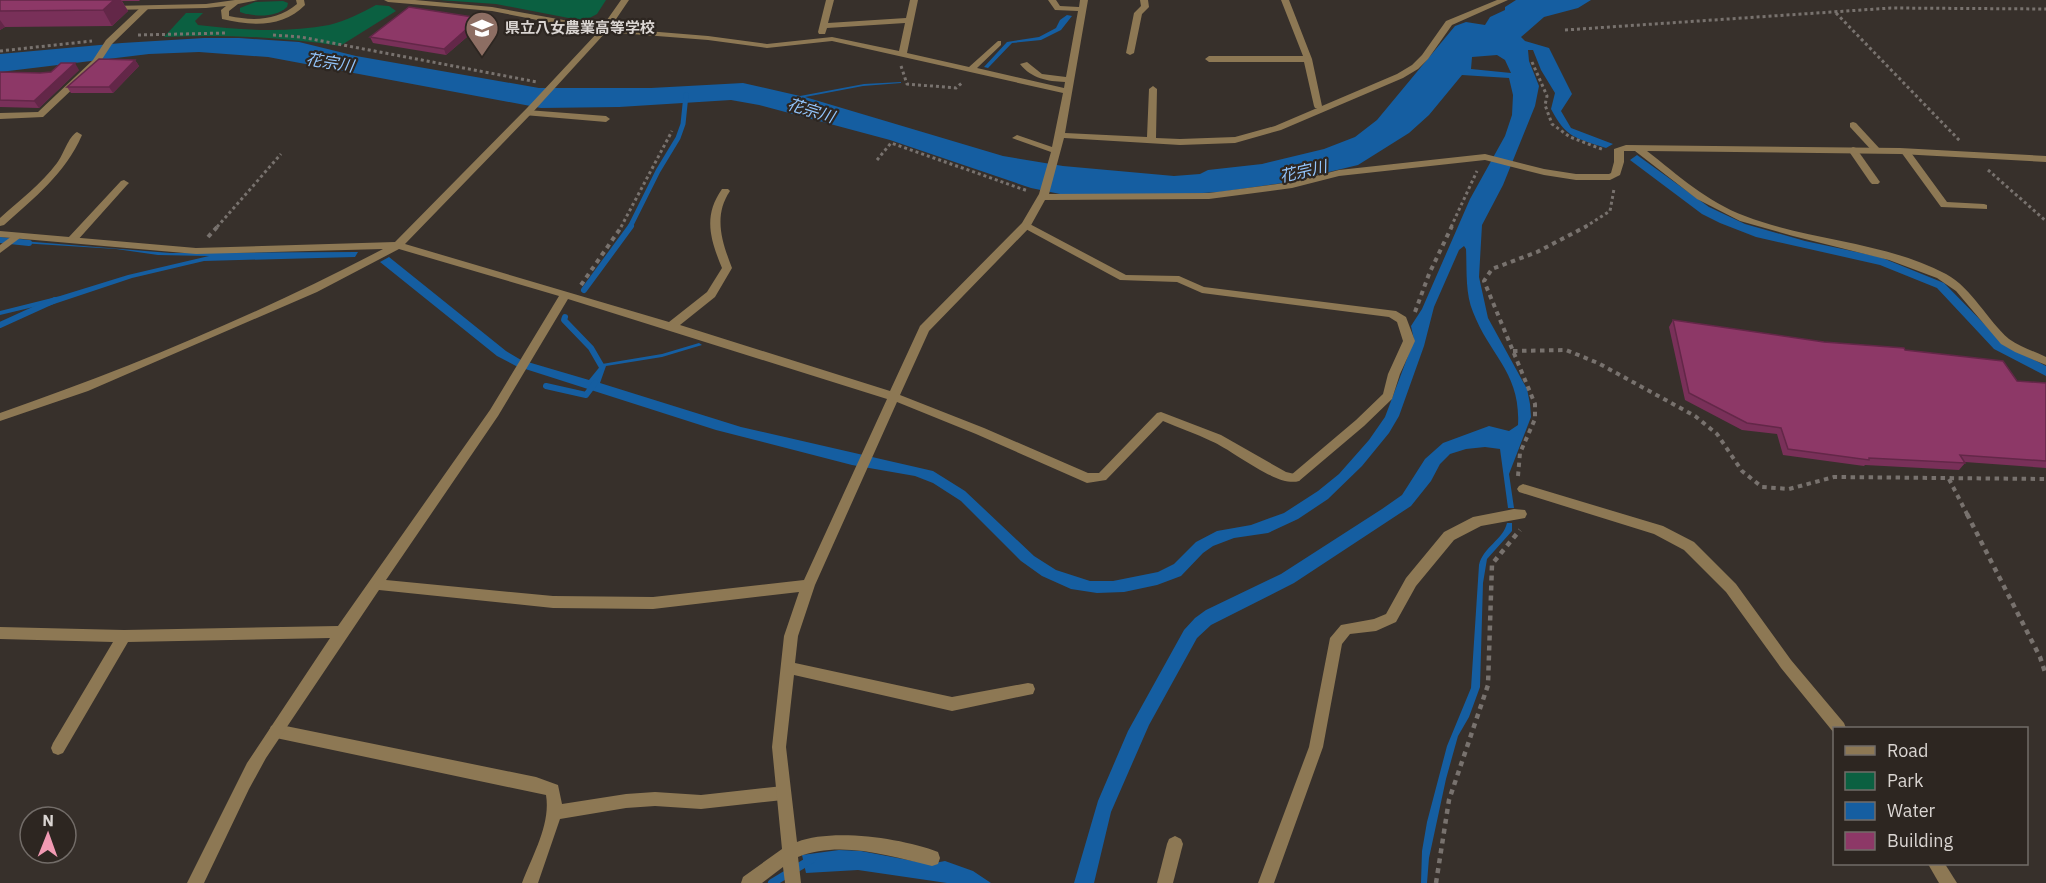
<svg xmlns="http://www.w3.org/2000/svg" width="2046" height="883" font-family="'IBM Plex Sans','Noto Sans JP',sans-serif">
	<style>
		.green { fill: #0b6041 }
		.water { fill: #155ea1; fill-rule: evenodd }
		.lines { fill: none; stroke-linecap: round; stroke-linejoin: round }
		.stream-far2 { stroke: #155ea1; stroke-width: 5 }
		.stream-far1 { stroke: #155ea1; stroke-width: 6 }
		.stream { stroke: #155ea1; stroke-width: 8 }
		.path-far2 { stroke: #78726e; stroke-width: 3; stroke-dasharray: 3 3; stroke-linecap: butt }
		.path-far1 { stroke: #78726e; stroke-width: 4; stroke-dasharray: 4.5 4.5; stroke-linecap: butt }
		.path { stroke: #78726e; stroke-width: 4.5; stroke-dasharray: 5 5; stroke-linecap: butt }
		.lane { fill: #8d7854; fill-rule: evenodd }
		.street { fill: #8d7854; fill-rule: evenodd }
		.wall { fill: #793059 }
		.shaded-wall { fill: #632748 }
		.building { fill: #8d3867; stroke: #632748; stroke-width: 1.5 }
		.labels { text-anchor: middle; stroke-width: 4.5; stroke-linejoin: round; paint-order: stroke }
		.far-poi-label { font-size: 15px; font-weight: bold; fill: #dad5d2; stroke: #2d2621; text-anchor: start }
		.far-water-label { font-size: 16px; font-style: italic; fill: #93c5fc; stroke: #2d2621 }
	</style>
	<rect width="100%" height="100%" fill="#37302b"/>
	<!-- green -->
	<g class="green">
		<path d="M439,0H606L597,14L584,21L496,4Z"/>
		<path d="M283,1L288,3L287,7C275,18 255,17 240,12V8L255,2Z"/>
		<path d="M376,5L389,6L396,11L340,46C281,37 223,34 164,37L186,13H203L195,21L198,25C239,30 287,33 329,25C346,21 361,13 376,5Z"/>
	</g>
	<!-- water -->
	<g class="water">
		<path d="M1516,0H1591L1578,8L1544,17L1521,37L1525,41L1549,48L1572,94L1561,111L1571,128L1613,144L1606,148C1576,138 1566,138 1551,109L1555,93L1541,70L1533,50H1528L1529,61L1539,86L1535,106L1503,185L1482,225L1479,277L1488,318L1527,389L1530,404L1531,417L1509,474L1514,508H1508L1500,449L1485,447L1466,449L1450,454L1440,464L1431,481L1411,506L1294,583L1211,625L1197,638L1149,725L1111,812L1094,883H1074L1098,801L1128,731L1184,630L1195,618L1206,610L1281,574L1382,509L1402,495L1425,459L1443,443L1489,426L1509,431L1518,425C1521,373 1490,356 1473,312C1465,293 1467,269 1466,249L1464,246L1459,250L1434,307L1424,346L1399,416L1389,433L1362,466L1328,499L1298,519L1268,533L1234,538L1213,546L1203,553L1181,576L1157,585L1124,592L1097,593L1071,589L1042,576L1021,561L961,501L933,483L915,476L852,465L716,430L516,366L497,356L380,262L389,257L506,351L521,360L589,380L602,364L662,354L699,343L702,345L662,357L606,366L600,383L741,427L933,471L965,491L1034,556L1056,570L1090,581H1113L1158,572L1174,564L1196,542L1217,531L1251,525L1284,513L1318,491L1339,474L1369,440L1385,417L1414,340L1411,326L1422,309L1470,199L1505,136L1512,115L1513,95L1509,78L1462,75L1429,115L1409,133L1358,165L1283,183L1220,192L1185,194H1060L1031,188L890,140L759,105L731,100L619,107L541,108L268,57L199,52L149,54L0,72V54L122,43L204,38H239L299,42L356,56L539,88H651L743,83L800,96L864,84L901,82V83L863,86L805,97L1003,156L1063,166L1174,176L1200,174L1208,170L1262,164L1324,149L1355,137L1377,120L1455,26L1466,22L1485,25L1490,17L1505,10V7ZM1497,55L1505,60L1511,73L1471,69L1472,57Z"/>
		<path d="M1067,15L1072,16L1061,30L1041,40L1012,43L988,68L984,67L1007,42L1039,37L1056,28L1060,20Z"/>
		<path d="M1637,155L1709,207L1745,224L1805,241L1880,257L1944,283L2004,344L2046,366V376L1994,349L1937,288L1880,265L1756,237L1720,223L1702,214L1630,160Z"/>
		<path d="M22,241L170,253L358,252L355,257L204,261L132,278L48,306L46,304L0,315V311L60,296L128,275L209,256L158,255L116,249L20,243Z"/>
		<path d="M1507,523H1512V531L1487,559L1483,583L1480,687L1469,717L1458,736L1446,779L1429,858L1427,883H1421L1422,851L1427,822L1447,746L1471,688L1479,565C1483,547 1503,540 1507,523Z"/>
		<path d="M839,850L861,851L929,864L945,861L973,871L991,883H947L858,870L806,873L802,855Z"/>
	</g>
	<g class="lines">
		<!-- stream-far2 -->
		<path class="stream-far2" d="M630,227L658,171L678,138L683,124L686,95"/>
		<!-- stream-far1 -->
		<g class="stream-far1">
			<path d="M0,240L29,243"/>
			<path d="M584,290L631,226"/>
			<path d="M565,317L564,320L591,348L602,367"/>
			<path d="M0,325L55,300"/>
			<path d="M546,386L586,395L595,383"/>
		</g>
		<!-- stream -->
		<path class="stream" d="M772,883L812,859"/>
		<!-- path-far2 -->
		<g class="path-far2">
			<path d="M1836,13L1960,141"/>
			<path d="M1565,30L1891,8L2046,9"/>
			<path d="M138,35L226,33"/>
			<path d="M273,35L301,37L537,82"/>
			<path d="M0,51L92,41"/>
			<path d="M1532,62L1547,96L1545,105L1552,124L1570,137L1604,150"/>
			<path d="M901,66L907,84L956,88L963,82"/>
			<path d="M877,160L891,143L1028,191"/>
			<path d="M1988,170L2046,221"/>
			<path d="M217,227L281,154"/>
			<path d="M621,227L672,131"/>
			<path d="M1451,227L1477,171"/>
			<path d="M1585,227L1610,211L1614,189"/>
		</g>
		<!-- path-far1 -->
		<g class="path-far1">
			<path d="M208,237L218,226"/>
			<path d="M581,285L622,226"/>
			<path d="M1415,312L1429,274L1452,226"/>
			<path d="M1513,351L1566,350L1598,363L1695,416L1717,434L1742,471L1762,487L1789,489L1834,477L2046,479"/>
			<path d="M1518,476L1520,453L1535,419V404L1484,281L1492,269L1537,252L1587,226"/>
			<path d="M1949,479L1968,516"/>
		</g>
		<!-- path -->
		<g class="path">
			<path d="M1967,514L2040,657L2046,675"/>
			<path d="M1436,883L1449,800L1488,685L1492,564L1520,530"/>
		</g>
		<!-- lane -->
		<g class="lane">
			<path d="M1281,0H1289L1312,59L1322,106L1321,108H1315L1314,106L1304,62H1209L1205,59L1209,56H1303Z"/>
			<path d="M142,6L149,8L112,44L99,64L43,117L0,119V113L38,112L93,60L106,40Z"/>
			<path d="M527,110L606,116L610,119L606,122L524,115L523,113Z"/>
			<path d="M1853,122L1856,123L1880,149V153H1874L1850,127V123Z"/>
			<path d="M77,132L82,135C65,174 34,198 4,225L0,226V218C20,200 41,184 57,163C64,154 68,137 77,132Z"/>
			<path d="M1853,147L1856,148L1880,182L1878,184H1872L1870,182L1848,150Z"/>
			<path d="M1906,149L1909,150L1947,202L1984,204L1987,205V209L1941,207L1901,152Z"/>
			<path d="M124,180L129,183L127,185L76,242H68V238L121,181Z"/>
			<path d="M1026,222L1126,275L1179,276L1204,287L1396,311L1406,317L1415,341L1400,374L1392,399L1364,426L1299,481H1291L1289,478L1291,475L1356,420L1383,394L1388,374L1403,341L1397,322L1389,317L1202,293L1177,282L1120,280L1022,227V223Z"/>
			<path d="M16,233L21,236L20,238L0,253V245Z"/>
			<path d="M276,724L536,777L558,785L562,804L626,794L655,792L701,795L783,786L788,788L791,793L788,798L783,800L701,809L655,806L626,808L560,819L538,883H522C532,856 551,824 546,795L276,738L271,736L269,731L271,726Z"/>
		</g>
		<!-- street -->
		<g class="street">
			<path d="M235,0H258L238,4L229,11V16C253,21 277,21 297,4L296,0H304L305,5C283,28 251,26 222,19L221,10L226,6L206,8L112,10L108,8L112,6L206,4Z"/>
			<path d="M384,0H415L492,7L602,27L621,0H629L610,28L708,36L767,44L832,37L899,51L905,23L827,28L825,34H819L818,32L826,0H834L828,23L906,18L910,0H918L907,53L969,67L998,41H1001V45L977,68L1064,88L1065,82C1047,81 1032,79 1020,64L1027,62L1042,74L1066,77L1078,11L1055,10L1048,0H1056L1060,6L1079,7L1080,0H1088L1065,133L1147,137L1149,89L1153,86L1157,89L1156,138L1180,139L1235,137L1275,126L1397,74L1412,65L1422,55L1446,21L1497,0H1508L1452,25L1428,59L1418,69L1403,78L1281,130L1235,143L1180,145L1064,138L1049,194L1209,193L1292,182L1339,170L1485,154L1544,169L1576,174H1609L1611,173L1614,162V149L1626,145L1900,148L2046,156V162L1900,154L1647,151C1678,175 1707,202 1745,216C1810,241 1883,241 1946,274C1973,289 1986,319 2009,339C2020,347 2034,351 2046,357V365L2015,352L2001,344L1956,291L1937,278L1889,260L1793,236L1740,221L1697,199L1635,151H1624V162L1620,175L1610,180H1576L1544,175L1485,160L1339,176L1292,188L1209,199L1045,200L1030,227L929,331L900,395L984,428L1088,473H1099L1157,413L1161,412L1221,435L1286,472L1299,475L1301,478L1299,481C1277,488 1233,450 1211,441C1195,433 1179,428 1163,421L1106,480L1087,483L976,434L897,402L815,585L798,636L795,663L952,697L1028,683L1033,684L1035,689L1033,694L1028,695L952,711L794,675L786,747L797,842C832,828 902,838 938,852L940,858L938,864L932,866C890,856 840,840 798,857L801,883H785L783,867L762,883H741L743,877L782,849L772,747L784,636L799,592L653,609L553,608L379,590L266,758L249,789L204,883H187L247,763L330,638L128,642L63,753L58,755L53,753L51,748L53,743L113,642L0,639V627L124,630L338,626L490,410L559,296L399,249L317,292L88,391L0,421V413C130,368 261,313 383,249L196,254L0,237V231L196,248L395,242L527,108L598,32L492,11L388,2ZM606,32L708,40L767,48L832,41L1063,93L1052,147L1017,135L1012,138L1051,152L1039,194L1022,223L920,326L890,391L680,325L715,297L732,268C722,242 713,216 730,191L728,189H722C703,216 710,239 722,268L707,292L669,322L405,244L533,112ZM568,299L887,399L804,580L653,597L553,596L386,580L498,416Z"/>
			<path d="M1140,0H1148L1149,7L1142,14L1134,53L1130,55L1126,53L1134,13L1141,6Z"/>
			<path d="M1523,484L1663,526L1694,542L1736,584L1791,660L1844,723L1846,728H1834V733L1781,668L1726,592L1684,550L1654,534L1519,492L1517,489L1519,486Z"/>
			<path d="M1514,509L1525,510L1527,514L1525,518L1481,526L1454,540L1416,586L1396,622L1376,631L1350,634L1342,644L1323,747L1274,883H1258L1309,747L1330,638L1341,625L1374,619L1386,614L1406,578L1444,532L1473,517Z"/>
			<path d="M1175,836L1181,839L1183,844L1173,883H1157L1167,844L1169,839Z"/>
			<path d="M1928,864H1945L1957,883H1939Z"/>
		</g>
	</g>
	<!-- wall -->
	<g class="wall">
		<path d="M0,0H140L139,1H122L128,11L112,26L5,27L0,30Z"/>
		<path d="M482,24L446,55L373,43L370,37Z"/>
		<path d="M135,60L139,66L113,93H71L67,87Z"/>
		<path d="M79,70L39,108L0,107V72L40,73Z"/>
		<path d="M1673,320L1824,342L1905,350L2017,381L2046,383V468L1965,462V463L1959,470L1865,465L1864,466L1783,455L1777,434L1742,430L1685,400L1669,327Z"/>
	</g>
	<!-- shaded-wall -->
	<g class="shaded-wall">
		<path d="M114,0H121L128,11L112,26L103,10Z"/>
		<path d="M479,18L482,24L446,55L444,49Z"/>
		<path d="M0,20L5,27L0,30Z"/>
		<path d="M135,60L139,66L113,93L109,87Z"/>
		<path d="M75,63L79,70L39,108L34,101Z"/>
	</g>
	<!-- building -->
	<g class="building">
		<path d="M0,0H114L103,10L0,11Z"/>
		<path d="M409,7L479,18L444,49L370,37Z"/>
		<path d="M99,59L135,60L109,87H67Z"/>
		<path d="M61,63H75L34,101L0,100V72L40,73L51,72Z"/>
		<path d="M1673,320L1824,342L1904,348L1905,350L2003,361L2017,381L2046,383V461L1960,455L1965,463L1869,458V460L1788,449L1781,428L1747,423L1689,393Z"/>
	</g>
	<!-- icons -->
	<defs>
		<symbol id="school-pin" viewBox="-11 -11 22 30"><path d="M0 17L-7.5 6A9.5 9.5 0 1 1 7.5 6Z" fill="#8d6e63" stroke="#2d2621"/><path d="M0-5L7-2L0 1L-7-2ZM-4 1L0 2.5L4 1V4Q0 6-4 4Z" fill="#fff"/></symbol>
	</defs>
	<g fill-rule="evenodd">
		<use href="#school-pin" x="463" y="9" width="38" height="52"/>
	</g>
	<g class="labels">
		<!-- far-poi labels -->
		<g class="far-poi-label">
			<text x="505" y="33">県立八女農業高等学校</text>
		</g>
		<!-- far-water labels -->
		<g class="far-water-label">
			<text transform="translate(330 62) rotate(9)" y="6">花宗川</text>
			<text transform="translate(811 110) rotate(17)" y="6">花宗川</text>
			<text transform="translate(1303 171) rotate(-13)" y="6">花宗川</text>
		</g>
	</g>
	<!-- legend -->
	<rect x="1833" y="727" width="195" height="138" fill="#2d2621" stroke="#726c68" stroke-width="1.5"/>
	<rect x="1845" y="746" width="30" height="9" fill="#8d7854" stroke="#726c68" stroke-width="1.5"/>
	<text x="1887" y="757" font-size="18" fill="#dad5d2">Road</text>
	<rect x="1845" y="772" width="30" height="18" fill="#0b6041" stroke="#726c68" stroke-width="1.5"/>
	<text x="1887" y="787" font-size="18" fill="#dad5d2">Park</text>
	<rect x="1845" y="802" width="30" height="18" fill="#155ea1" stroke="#726c68" stroke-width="1.5"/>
	<text x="1887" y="817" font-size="18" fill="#dad5d2">Water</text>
	<rect x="1845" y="832" width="30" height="18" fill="#8d3867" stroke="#726c68" stroke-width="1.5"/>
	<text x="1887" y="847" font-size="18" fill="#dad5d2">Building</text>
	<!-- north arrow -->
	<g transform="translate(48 835) rotate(1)"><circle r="28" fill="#2d2621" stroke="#726c68" stroke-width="1.5"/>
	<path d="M0-4.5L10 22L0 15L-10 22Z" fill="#f19ab3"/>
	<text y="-9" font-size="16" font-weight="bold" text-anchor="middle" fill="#dad5d2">N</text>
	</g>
</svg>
